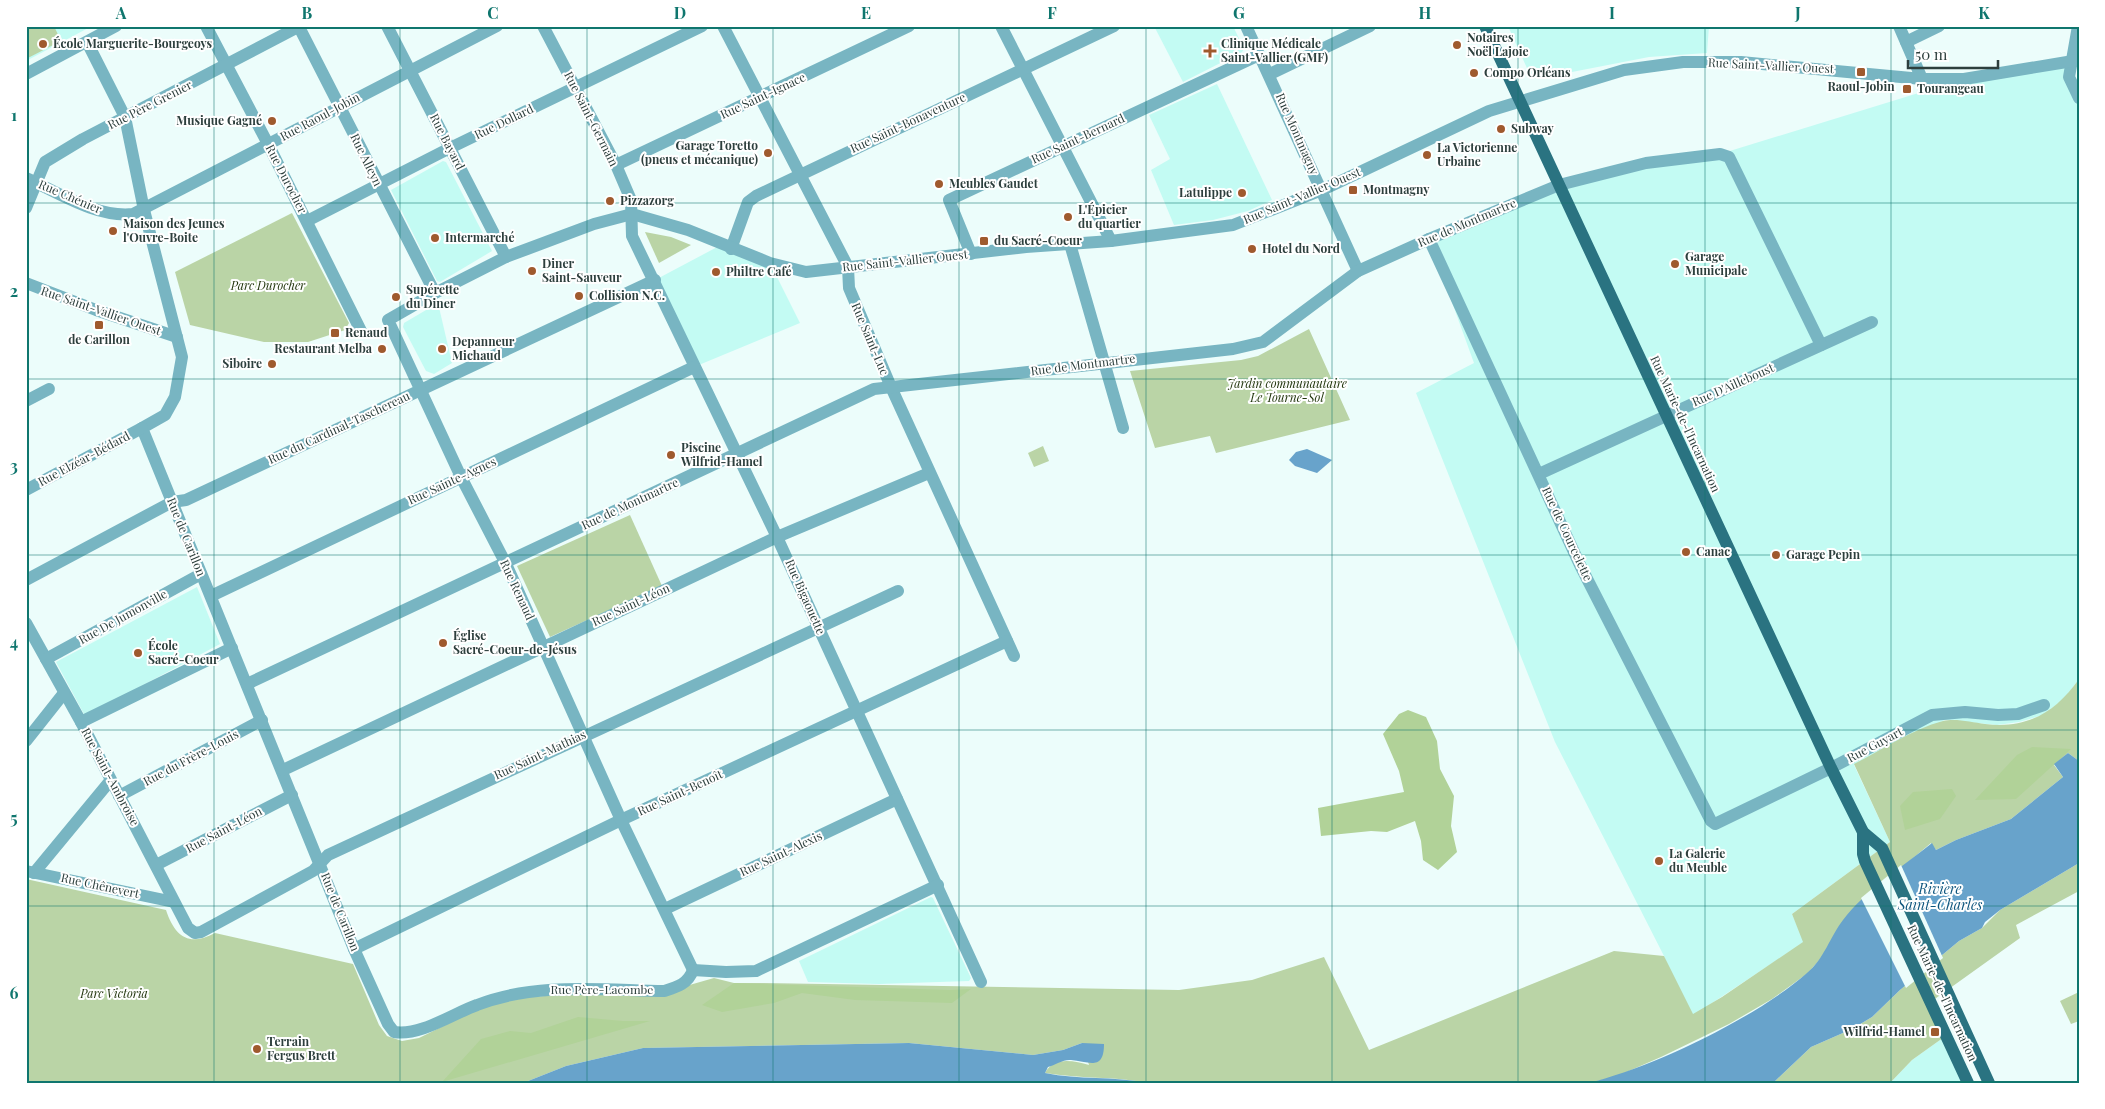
<svg xmlns="http://www.w3.org/2000/svg" width="2105" height="1109" font-family="'Playfair Display',serif">
	<style>
		.built { fill: #c3fbf3 }
		.green { fill: #bad4a6 }
		.forest { fill: #b1d298 }
		.water { fill: #68a3cb }
		.pier { fill: #ecfdfb }
		.lines { fill: none; stroke-linecap: round; stroke-linejoin: round }
		.minor { stroke: #78b5c2; stroke-width: 12 }
		.major { stroke: #2a7381; stroke-width: 12 }
		.grid { fill: none; stroke: #0f766e; stroke-width: 1; stroke-opacity: 0.55 }
		.poi-dot { fill: #9f5a2e; stroke: #fff; stroke-width: 2 }
		.labels { text-anchor: middle; stroke-width: 4; stroke-linejoin: round; paint-order: stroke }
		.poi-label { font-size: 12px; font-weight: bold; fill: #2d3f3d; stroke: #fff; text-anchor: start }
		.street-label { font-size: 12px; fill: #2d3f3d; stroke: #fff }
		.park-label { font-size: 12px; font-style: italic; fill: #1f330a; stroke: #fff }
		.water-label { font-size: 14px; font-style: italic; fill: #0f567e; stroke: #fff }
		.neatline { fill: none; stroke: #0f766e; stroke-width: 2 }
		.grid-label { font-size: 16px; text-anchor: middle; font-weight: bold; fill: #0f766e }
	</style>
	<rect width="100%" height="100%" fill="#ecfdfb"/>
	<!-- built -->
	<g class="built">
		<path d="M26,26H92L26,61Z"/>
		<path d="M1154,26H1233L1244,49L1242,52L1183,82Z"/>
		<path d="M1508,26H1709L1707,53L1649,57L1536,79L1531,77Z"/>
		<path d="M2073,62L2079,99V679L2064,699L2043,715L2019,722L1997,725L1945,720L1854,765L1890,842L1792,914L1804,942L1700,1011L1693,1015L1684,1012L1664,956L1555,742L1416,393L1474,363L1429,239L1559,185L1720,154L1964,79Z"/>
		<path d="M1217,84L1272,200L1248,211L1213,220L1174,225L1151,170L1170,159L1149,115Z"/>
		<path d="M443,161L446,162L492,251L440,282L437,281L391,190Z"/>
		<path d="M721,245L770,263L800,323L694,367L655,280Z"/>
		<path d="M438,303L452,363L434,374L426,371L403,327L404,323Z"/>
		<path d="M197,587L220,644L85,716L56,662Z"/>
		<path d="M931,897L933,898L971,978L969,981L879,984L808,982L799,961Z"/>
		<path d="M1947,1035L1968,1083H1890L1912,1060Z"/>
	</g>
	<!-- green -->
	<g class="green">
		<path d="M26,26H54L61,41L26,59Z"/>
		<path d="M292,213L349,323L345,330L308,342H264L190,325L175,272Z"/>
		<path d="M645,232L671,237L691,245L659,263Z"/>
		<path d="M1309,329L1350,420L1216,453L1210,436L1155,448L1130,371L1241,360L1258,356Z"/>
		<path d="M1043,446L1049,461L1034,467L1028,453Z"/>
		<path d="M630,515L662,586L550,637L517,566Z"/>
		<path d="M2079,679V761L2068,753L2054,765L2063,777L2011,819L1956,840L1936,850L1931,843L1893,875L1808,973L1772,999L1729,1024L1661,1057L1615,1077L1588,1083H1147C1114,1076 1079,1079 1045,1073C1054,1056 1074,1061 1089,1065L1082,1043L1063,1050L1033,1055L909,1043L643,1048L566,1066L523,1083H26V879L166,910C175,937 189,947 215,933L353,964L379,1025L387,1036L402,1041L419,1038L482,1007L517,998L686,986L714,978L734,983H764L1179,990L1252,980L1324,957L1369,1050L1614,951L1664,956L1693,1014L1722,997L1803,942L1792,914L1890,842L1854,764C1882,750 1912,729 1943,721C1955,718 1972,722 1985,724C2027,729 2055,713 2079,679Z"/>
		<path d="M2079,863V891L2016,925L2020,938L1932,1001L1947,1035L1912,1060L1890,1083H1773L1811,1047L1852,1029L1872,1017L1900,990L1959,941L1982,928L2000,910Z"/>
		<path d="M2079,992V1021L2071,1024L2060,1001Z"/>
	</g>
	<!-- forest -->
	<g class="forest">
		<path d="M1408,710L1426,717L1437,741L1440,769L1454,796L1451,826L1457,852L1438,870L1423,860L1421,841L1415,821L1387,832L1371,831L1321,836L1318,808L1404,792L1399,771L1383,734L1399,714Z"/>
		<path d="M2032,747L2071,749L2016,799L1975,800L2017,755Z"/>
		<path d="M1952,789L1956,796L1940,819L1905,830L1900,806L1913,792Z"/>
		<path d="M734,983L950,990L971,989L952,1003L855,1000L802,993L774,1003L722,1012L702,1005Z"/>
		<path d="M578,1017L623,1021H650L442,1082L481,1039L510,1031L531,1033Z"/>
	</g>
	<!-- water -->
	<g class="water">
		<path d="M1307,449L1332,460L1317,473L1295,466L1289,460L1296,452Z"/>
		<path d="M2068,753L2079,761V863L2000,910L1985,922L1982,928L1959,941L1900,990L1872,1017L1852,1029L1811,1047L1773,1083H1588C1652,1068 1757,1017 1807,973C1824,959 1830,937 1843,920C1866,890 1902,867 1932,843L1936,850L1956,840L2011,819L2063,777L2054,764Z"/>
		<path d="M909,1043L1033,1055L1063,1050L1082,1043L1104,1044C1104,1072 1088,1061 1071,1060C1064,1059 1055,1065 1048,1067L1045,1073C1079,1080 1113,1076 1147,1083H523L566,1066L643,1048Z"/>
	</g>
	<!-- pier -->
	<path class="pier" d="M1901,865L1943,958L1906,988L1861,898Z"/>
	<g class="lines">
		<!-- minor -->
		<g class="minor">
			<path d="M206,26L268,144L362,333"/>
			<path d="M387,26L506,257"/>
			<path d="M543,26L616,165L631,200L632,236L777,537L981,982"/>
			<path d="M723,26L848,267L849,288L891,387L1014,656"/>
			<path d="M1001,26L1111,241"/>
			<path d="M1246,26L1358,271"/>
			<path d="M1899,26L1922,79"/>
			<path d="M2078,26L2069,77L2079,98"/>
			<path d="M299,27L435,293"/>
			<path d="M87,42L125,117L144,210L182,357L175,397L165,415L142,428L354,949L388,1024L394,1032C421,1036 452,1014 477,1005C536,982 601,990 664,991C677,987 688,984 693,970"/>
			<path d="M1906,42L1939,26"/>
			<path d="M26,74L116,26"/>
			<path d="M1270,74L1370,26"/>
			<path d="M616,165L909,26"/>
			<path d="M26,178C59,193 97,218 133,214L497,26"/>
			<path d="M26,208L45,162L83,139L300,26"/>
			<path d="M307,221L450,148L702,26"/>
			<path d="M1429,239L1580,565L1711,821L1715,824L1831,768L1932,715L1965,712L1998,715L2018,714L2044,705"/>
			<path d="M1070,244L1123,428"/>
			<path d="M731,249L748,202L756,196L1114,26"/>
			<path d="M971,254L949,200L1259,55"/>
			<path d="M26,283L96,310L177,337"/>
			<path d="M26,401L49,389"/>
			<path d="M1539,474L1872,322"/>
			<path d="M26,490L142,428"/>
			<path d="M26,580L172,502L186,500L655,280"/>
			<path d="M211,596L694,367"/>
			<path d="M26,623L81,722L188,928L195,933L201,932L313,871L328,855L898,591"/>
			<path d="M46,659L201,574"/>
			<path d="M247,684L874,389L1233,349L1263,342L1358,271L1429,239L1559,185L1646,163L1720,154L1729,157L1821,345"/>
			<path d="M81,722L232,648"/>
			<path d="M26,741L64,693"/>
			<path d="M283,770L777,537L929,473"/>
			<path d="M119,796L262,720"/>
			<path d="M156,865L292,795"/>
			<path d="M26,871L174,902"/>
			<path d="M34,873L110,781"/>
			<path d="M665,909L897,799"/>
			<path d="M354,949L621,820L1007,641"/>
			<path d="M693,970L621,820L506,564L461,477L388,320L435,293L506,257L594,224L632,214L688,230L770,263L806,272L1026,247L1111,241L1233,225L1322,190L1489,111L1624,70L1683,62H1741L1922,79H1964L2079,60"/>
			<path d="M693,970L726,972L756,971L938,885"/>
		</g>
		<!-- major -->
		<g class="major">
			<path d="M1485,26L1831,768L1863,832L1882,848L1989,1083"/>
			<path d="M1863,832V854L1865,861L1968,1083"/>
		</g>
	</g>
	<!-- grid -->
	<path class="grid" d="M214,26V1083M400,26V1083M587,26V1083M773,26V1083M959,26V1083M1146,26V1083M1332,26V1083M1518,26V1083M1705,26V1083M1891,26V1083M26,203H2079M26,379H2079M26,555H2079M26,730H2079M26,906H2079"/>
	<!-- markers -->
	<g class="poi-dot">
		<circle cx="43" cy="44" r="5"/>
		<circle cx="1457" cy="45" r="5"/>
		<path d="M1207.5 43.5h5v5h5v5h-5v5h-5v-5h-5v-5h5z"/>
		<rect x="1856" y="67" width="10" height="10" rx="2.5"/>
		<circle cx="1474" cy="73" r="5"/>
		<rect x="1902" y="84" width="10" height="10" rx="2.5"/>
		<circle cx="272" cy="121" r="5"/>
		<circle cx="1501" cy="129" r="5"/>
		<circle cx="768" cy="153" r="5"/>
		<circle cx="1427" cy="155" r="5"/>
		<circle cx="939" cy="184" r="5"/>
		<rect x="1348" y="185" width="10" height="10" rx="2.5"/>
		<circle cx="1242" cy="193" r="5"/>
		<circle cx="610" cy="201" r="5"/>
		<circle cx="1068" cy="217" r="5"/>
		<circle cx="113" cy="231" r="5"/>
		<circle cx="435" cy="238" r="5"/>
		<rect x="979" y="236" width="10" height="10" rx="2.5"/>
		<circle cx="1252" cy="249" r="5"/>
		<circle cx="1675" cy="264" r="5"/>
		<circle cx="532" cy="271" r="5"/>
		<circle cx="716" cy="272" r="5"/>
		<circle cx="579" cy="296" r="5"/>
		<circle cx="396" cy="297" r="5"/>
		<rect x="94" y="320" width="10" height="10" rx="2.5"/>
		<rect x="330" y="328" width="10" height="10" rx="2.5"/>
		<circle cx="382" cy="349" r="5"/>
		<circle cx="442" cy="349" r="5"/>
		<circle cx="272" cy="364" r="5"/>
		<circle cx="671" cy="455" r="5"/>
		<circle cx="1686" cy="552" r="5"/>
		<circle cx="1776" cy="555" r="5"/>
		<circle cx="443" cy="643" r="5"/>
		<circle cx="138" cy="653" r="5"/>
		<circle cx="1659" cy="861" r="5"/>
		<rect x="1930" y="1027" width="10" height="10" rx="2.5"/>
		<circle cx="257" cy="1049" r="5"/>
	</g>
	<g class="labels">
		<!-- poi labels -->
		<g class="poi-label">
			<text x="1467" y="42">Notaires<tspan x="1467" dy="14">Noël Lajoie</tspan></text>
			<text x="53" y="48">École Marguerite-Bourgeoys</text>
			<text x="1221" y="48">Clinique Médicale<tspan x="1221" dy="14">Saint-Vallier (GMF)</tspan></text>
			<text x="1484" y="77">Compo Orléans</text>
			<text x="1861" y="91" text-anchor="middle">Raoul-Jobin</text>
			<text x="1917" y="93">Tourangeau</text>
			<text x="262" y="125" text-anchor="end">Musique Gagné</text>
			<text x="1511" y="133">Subway</text>
			<text x="758" y="150" text-anchor="end">Garage Toretto<tspan x="758" dy="14">(pneus et mécanique)</tspan></text>
			<text x="1437" y="152">La Victorienne<tspan x="1437" dy="14">Urbaine</tspan></text>
			<text x="949" y="188">Meubles Gaudet</text>
			<text x="1363" y="194">Montmagny</text>
			<text x="1232" y="197" text-anchor="end">Latulippe</text>
			<text x="620" y="205">Pizzazorg</text>
			<text x="1078" y="214">L'Épicier<tspan x="1078" dy="14">du quartier</tspan></text>
			<text x="123" y="228">Maison des Jeunes<tspan x="123" dy="14">l'Ouvre-Boite</tspan></text>
			<text x="445" y="242">Intermarché</text>
			<text x="994" y="245">du Sacré-Coeur</text>
			<text x="1262" y="253">Hotel du Nord</text>
			<text x="1685" y="261">Garage<tspan x="1685" dy="14">Municipale</tspan></text>
			<text x="542" y="268">Diner<tspan x="542" dy="14">Saint-Sauveur</tspan></text>
			<text x="726" y="276">Philtre Café</text>
			<text x="406" y="294">Supérette<tspan x="406" dy="14">du Diner</tspan></text>
			<text x="589" y="300">Collision N.C.</text>
			<text x="345" y="337">Renaud</text>
			<text x="99" y="344" text-anchor="middle">de Carillon</text>
			<text x="452" y="346">Depanneur<tspan x="452" dy="14">Michaud</tspan></text>
			<text x="372" y="353" text-anchor="end">Restaurant Melba</text>
			<text x="262" y="368" text-anchor="end">Siboire</text>
			<text x="681" y="452">Piscine<tspan x="681" dy="14">Wilfrid-Hamel</tspan></text>
			<text x="1696" y="556">Canac</text>
			<text x="1786" y="559">Garage Pepin</text>
			<text x="453" y="640">Église<tspan x="453" dy="14">Sacré-Coeur-de-Jésus</tspan></text>
			<text x="148" y="650">École<tspan x="148" dy="14">Sacré-Coeur</tspan></text>
			<text x="1669" y="858">La Galerie<tspan x="1669" dy="14">du Meuble</tspan></text>
			<text x="1925" y="1036" text-anchor="end">Wilfrid-Hamel</text>
			<text x="267" y="1046">Terrain<tspan x="267" dy="14">Fergus Brett</tspan></text>
		</g>
		<!-- street labels -->
		<g class="street-label">
			<text transform="translate(1771 66) rotate(3)" y="4">Rue Saint-Vallier Ouest</text>
			<text transform="translate(763 96) rotate(-25)" y="4">Rue Saint-Ignace</text>
			<text transform="translate(150 105) rotate(-27)" y="4">Rue Père Grenier</text>
			<text transform="translate(320 117) rotate(-28)" y="4">Rue Raoul-Jobin</text>
			<text transform="translate(591 119) rotate(63)" y="4">Rue Saint-Germain</text>
			<text transform="translate(504 122) rotate(-26)" y="4">Rue Dollard</text>
			<text transform="translate(908 123) rotate(-25)" y="4">Rue Saint-Bonaventure</text>
			<text transform="translate(1297 134) rotate(66)" y="4">Rue Montmagny</text>
			<text transform="translate(1078 139) rotate(-25)" y="4">Rue Saint-Bernard</text>
			<text transform="translate(447 142) rotate(63)" y="4">Rue Bayard</text>
			<text transform="translate(366 160) rotate(64)" y="4">Rue Alleyn</text>
			<text transform="translate(286 179) rotate(63)" y="4">Rue Durocher</text>
			<text transform="translate(1302 196) rotate(-23)" y="4">Rue Saint-Vallier Ouest</text>
			<text transform="translate(70 197) rotate(23)" y="4">Rue Chénier</text>
			<text transform="translate(1467 223) rotate(-23)" y="4">Rue de Montmartre</text>
			<text transform="translate(905 261) rotate(-6)" y="4">Rue Saint-Vallier Ouest</text>
			<text transform="translate(101 311) rotate(19)" y="4">Rue Saint-Vallier Ouest</text>
			<text transform="translate(870 339) rotate(67)" y="4">Rue Saint-Luc</text>
			<text transform="translate(1083 365) rotate(-7)" y="4">Rue de Montmartre</text>
			<text transform="translate(1733 385) rotate(-24)" y="4">Rue D'Ailleboust</text>
			<text transform="translate(1685 424) rotate(65)" y="4">Rue Marie-de-l'Incarnation</text>
			<text transform="translate(339 428) rotate(-25)" y="4">Rue du Cardinal-Taschereau</text>
			<text transform="translate(84 459) rotate(-28)" y="4">Rue Elzéar-Bédard</text>
			<text transform="translate(452 481) rotate(-25)" y="4">Rue Sainte-Agnes</text>
			<text transform="translate(630 504) rotate(-25)" y="4">Rue de Montmartre</text>
			<text transform="translate(1567 534) rotate(65)" y="4">Rue de Courcelette</text>
			<text transform="translate(186 537) rotate(68)" y="4">Rue de Carillon</text>
			<text transform="translate(517 590) rotate(65)" y="4">Rue Renaud</text>
			<text transform="translate(805 597) rotate(66)" y="4">Rue Bigaouette</text>
			<text transform="translate(631 605) rotate(-25)" y="4">Rue Saint-Léon</text>
			<text transform="translate(123 617) rotate(-29)" y="4">Rue De Jumonville</text>
			<text transform="translate(1875 745) rotate(-28)" y="4">Rue Guyart</text>
			<text transform="translate(540 755) rotate(-25)" y="4">Rue Saint-Mathias</text>
			<text transform="translate(191 758) rotate(-28)" y="4">Rue du Frère-Louis</text>
			<text transform="translate(110 777) rotate(62)" y="4">Rue Saint-Ambroise</text>
			<text transform="translate(680 793) rotate(-25)" y="4">Rue Saint-Benoît</text>
			<text transform="translate(224 830) rotate(-28)" y="4">Rue Saint-Léon</text>
			<text transform="translate(781 854) rotate(-25)" y="4">Rue Saint-Alexis</text>
			<text transform="translate(100 886) rotate(12)" y="4">Rue Chênevert</text>
			<text transform="translate(340 912) rotate(68)" y="4">Rue de Carillon</text>
			<text x="602" y="994">Rue Père-Lacombe</text>
			<text transform="translate(1942 993) rotate(65)" y="4">Rue Marie-de-l'Incarnation</text>
		</g>
		<!-- park labels -->
		<g class="park-label">
			<text x="268" y="290">Parc Durocher</text>
			<text x="1287" y="388">Jardin communautaire<tspan x="1287" dy="14">Le Tourne-Sol</tspan></text>
			<text x="114" y="998">Parc Victoria</text>
		</g>
		<!-- water labels -->
		<g class="water-label">
			<text x="1940" y="894">Rivière<tspan x="1940" dy="16">Saint-Charles</tspan></text>
		</g>
	</g>
	<!-- border -->
	<rect width="2105" height="1109" fill="none" stroke="#ffffff" stroke-width="55"/>
	<!-- scale -->
	<path d="M1908 60v8h90v-8" fill="none" stroke="#2d3f3d" stroke-width="2.5"/>
	<text x="1915" y="60" font-size="15" fill="#2d3f3d" stroke="#ffffff" stroke-width="4" paint-order="stroke">50 m</text>
	<rect x="28" y="28" width="2050" height="1054" class="neatline"/>
	<g class="grid-label">
		<text x="121" y="19">A</text>
		<text x="307" y="19">B</text>
		<text x="493" y="19">C</text>
		<text x="680" y="19">D</text>
		<text x="866" y="19">E</text>
		<text x="1052" y="19">F</text>
		<text x="1239" y="19">G</text>
		<text x="1425" y="19">H</text>
		<text x="1612" y="19">I</text>
		<text x="1798" y="19">J</text>
		<text x="1984" y="19">K</text>
		<text x="14" y="121">1</text>
		<text x="14" y="297">2</text>
		<text x="14" y="472">3</text>
		<text x="14" y="648">4</text>
		<text x="14" y="824">5</text>
		<text x="14" y="999">6</text>
	</g>
</svg>
